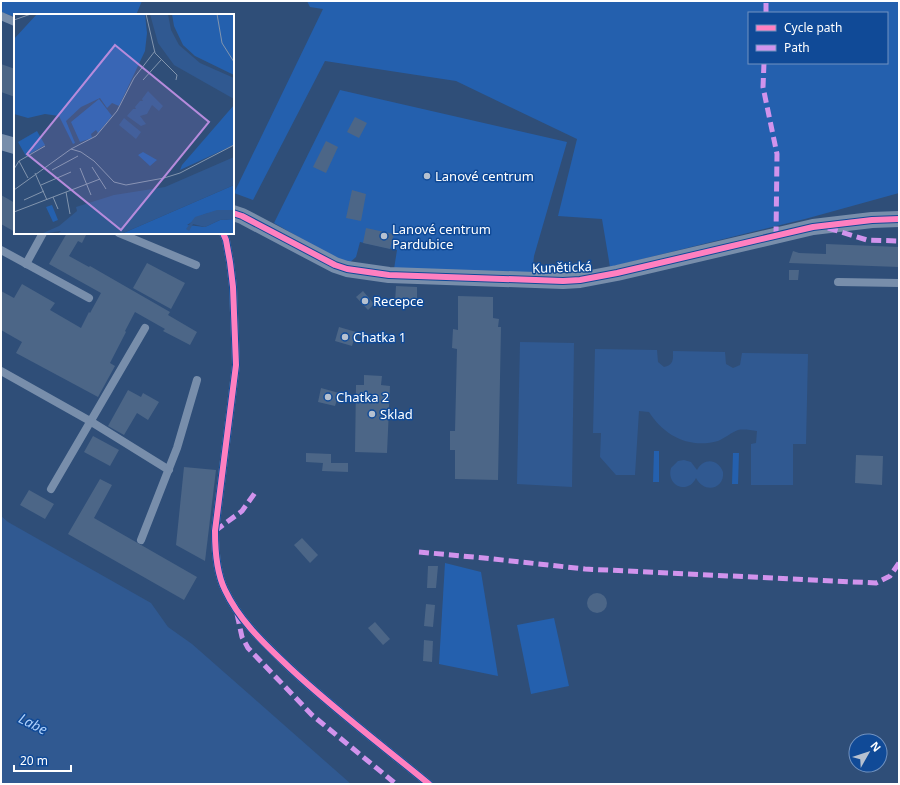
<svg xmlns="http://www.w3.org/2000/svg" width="900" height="785" font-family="'Noto Sans',sans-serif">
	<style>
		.green { fill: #2460ae; fill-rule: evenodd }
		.water { fill: #305991 }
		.building { fill: #4c6687 }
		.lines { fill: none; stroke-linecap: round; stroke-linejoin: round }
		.service { stroke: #788eab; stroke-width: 8 }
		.minor { stroke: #788eab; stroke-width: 16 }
		.quiet { stroke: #d193ec; stroke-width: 5; stroke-dasharray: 10 5; stroke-linecap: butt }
		.cycleway-casing { stroke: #104a97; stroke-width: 8 }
		.cycleway { stroke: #ff80c0; stroke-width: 6 }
		.poi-dot { fill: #b6c1d0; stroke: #104a97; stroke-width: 1.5 }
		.labels { text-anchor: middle; stroke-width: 3; stroke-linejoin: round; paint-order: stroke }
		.poi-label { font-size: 13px; fill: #fff; stroke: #104a97; text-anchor: start }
		.street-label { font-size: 13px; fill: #fff; stroke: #104a97 }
		.water-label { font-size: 14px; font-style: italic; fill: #accffb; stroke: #104a97 }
		.inset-road { fill: none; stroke: #8295ae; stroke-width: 1 }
		.view { fill: #b68bdc; fill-opacity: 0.15; stroke: #b68bdc; stroke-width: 2 }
		.inset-edge { fill: none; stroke: #fff; stroke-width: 2 }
	</style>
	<rect width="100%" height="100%" fill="#2f4e78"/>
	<!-- green -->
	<g class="green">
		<path d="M1,1H142L136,15H15V17L1,12Z"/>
		<path d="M307,1H899V193L805,219L610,267L602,219L558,216L577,139L456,81L325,61L253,200L234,193L323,9L310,7ZM749,13H887V63H749Z"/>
		<path d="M340,90L567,142L534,256L532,274L394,269L397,250L360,242L356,257L347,265L274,223Z"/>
		<path d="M654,451H659V482H653Z"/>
		<path d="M733,453H739L738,484H732Z"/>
		<path d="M445,563L481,572L498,676L439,664Z"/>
		<path d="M554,618L569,686L531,694L517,625Z"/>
	</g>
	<!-- water -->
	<g class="water">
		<path d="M520,342L574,343L572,487L517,484Z"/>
		<path d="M595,349L657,350L658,362L664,367C674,365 673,359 673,351L725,352L726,364L733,368L740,365L742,353L808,354L806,444H793V485H751V444L756,443L757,431C751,430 743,429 738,430C732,432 725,438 718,441C690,449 664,436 649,412L639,411L635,475H616L600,457L601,433H593Z"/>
		<path d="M684,460L691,462L697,470C703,458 718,458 723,472C725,489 704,494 696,478C688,495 666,486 671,468L678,461Z"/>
		<path d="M1,516L8,522L151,603L168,627L192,644L351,784H1Z"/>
	</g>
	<!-- building -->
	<g class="building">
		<path d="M1,64L15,69V97L1,92Z"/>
		<path d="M355,117L367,123L359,138L347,132Z"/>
		<path d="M326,141L338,147L326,173L313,167Z"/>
		<path d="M352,190L366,194L361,221L346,218Z"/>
		<path d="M1,195L15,203V232L1,224Z"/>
		<path d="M366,228L394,234L390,249L363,243Z"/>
		<path d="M67,233H82L86,235L82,243L78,241L69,256L89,267L90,266L170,312L168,315L197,332L190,345L163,331L165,329L135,312L125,331L126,332L110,363L115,366L98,397L16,353L22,342L1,330V291L14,298L22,284L55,303L50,310L81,328L89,312L90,313L101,293L49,264Z"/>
		<path d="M826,244L899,247V267L789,263L793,251L799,253L826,254Z"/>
		<path d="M147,263L185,283L171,309L133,288Z"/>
		<path d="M789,270H799L798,280H789Z"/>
		<path d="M396,286L417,287V303L395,302Z"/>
		<path d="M363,291L374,304L368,310L356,297Z"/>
		<path d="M458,296L493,297V318L499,319L498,327H501L498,480L455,479V450H450V431H455L457,349L452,348L453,329L458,330Z"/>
		<path d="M339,327L356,332L352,346L335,341Z"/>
		<path d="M364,375L382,376L381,385L390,386L387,453L355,452L356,385H364Z"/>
		<path d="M321,388L339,393L335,406L318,402Z"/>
		<path d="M128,390L141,397L143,393L159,402L148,420L137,413L124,435L108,426Z"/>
		<path d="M93,436L119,450L110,466L84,452Z"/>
		<path d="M306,453L331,454V463H348V472L322,471L323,463L306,462Z"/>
		<path d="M856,455L883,456L882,485L855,483Z"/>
		<path d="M184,467L216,470L205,561L176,545Z"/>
		<path d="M100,479L112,485L94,518L197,577L184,600L68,534Z"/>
		<path d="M29,490L54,504L45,519L20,505Z"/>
		<path d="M302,538L318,555L310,563L294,545Z"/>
		<path d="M428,566H438L436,588H427Z"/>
		<circle cx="597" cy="603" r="10"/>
		<path d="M426,604L435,605L433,627L424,626Z"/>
		<path d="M375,622L390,639L383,645L368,628Z"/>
		<path d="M424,640L433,641L432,662L423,661Z"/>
	</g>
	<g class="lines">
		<!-- service -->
		<g class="service">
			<path d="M1,16L15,22"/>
			<path d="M119,233L196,265"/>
			<path d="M223,233L226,240L230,262L233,287L236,365L215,531C215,550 216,572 225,590C240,622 266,645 291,669C335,710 383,746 429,784"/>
			<path d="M1,250L89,298"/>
			<path d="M26,264L43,233"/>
			<path d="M838,282L899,283"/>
			<path d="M1,371L90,421L169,470"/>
			<path d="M51,489L145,328"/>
			<path d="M141,540L177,448L197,380"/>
		</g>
		<!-- minor -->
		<g class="minor">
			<path d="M1,142L15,146"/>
			<path d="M233,213L242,216L335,265L347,269L389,275L563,281L580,280L617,273L813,227L872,220L899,219"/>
		</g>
		<!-- quiet -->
		<g class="quiet">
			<path d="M766,13V1"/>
			<path d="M764,63L763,87L777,154L776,237"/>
			<path d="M828,228L867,240L899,241"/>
			<path d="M215,531L242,511L257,490"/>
			<path d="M419,552L484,558L585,569L876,583L890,576L899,563"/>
			<path d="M237,614L242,637L248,648L312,715L396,784"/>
		</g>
		<defs>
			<g id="cycleway">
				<path d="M233,213L242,216L335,265L347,269L389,275L563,281L580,280L617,273L813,227L872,220L899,219"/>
				<path d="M223,233L226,240L230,262L233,287L236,365L215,531C215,550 216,572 225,590C240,622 266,645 291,669C335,710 383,746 429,784"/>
			</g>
		</defs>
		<!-- cycleway casing -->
		<use href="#cycleway" class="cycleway-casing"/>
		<!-- cycleway -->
		<use href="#cycleway" class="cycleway"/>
	</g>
	<!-- markers -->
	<g class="poi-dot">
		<circle cx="427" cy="176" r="4"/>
		<circle cx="384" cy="236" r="4"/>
		<circle cx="365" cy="301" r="4"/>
		<circle cx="345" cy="337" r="4"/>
		<circle cx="328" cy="397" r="4"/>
		<circle cx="372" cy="414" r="4"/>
	</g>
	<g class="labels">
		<!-- poi labels -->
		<g class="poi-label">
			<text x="435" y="181">Lanové centrum</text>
			<text x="392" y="234">Lanové centrum<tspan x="392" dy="15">Pardubice</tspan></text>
			<text x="373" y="306">Recepce</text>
			<text x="353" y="342">Chatka 1</text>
			<text x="336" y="402">Chatka 2</text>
			<text x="380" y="419">Sklad</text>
		</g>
		<!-- street labels -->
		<g class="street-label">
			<text transform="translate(562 267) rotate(-2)" y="5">Kunětická</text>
		</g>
		<!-- water labels -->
		<g class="water-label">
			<text transform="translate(33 724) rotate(27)" y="5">Labe</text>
		</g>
	</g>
	<!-- overview -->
	<g transform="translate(14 14)">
		<rect width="220" height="220" fill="#2f4e78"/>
		<path d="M23,0H131L133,19L131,37L105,92L98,89L93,94L86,84L67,93L52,107L61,129L59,130L45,102L31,100L14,104L0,100V25ZM158,0H220V61L181,42L169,31L160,12ZM85,85L98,102L84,119L82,116L77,120L78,124L66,128L57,108ZM220,91V131L166,156L168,151ZM23,117L31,131L12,142L4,128ZM129,138L143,146L136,152L124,141ZM220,171V196L191,200L173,211L191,213L206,206L220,205V220H107ZM38,191L44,206L39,208L32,193Z" fill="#2460ae"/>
		<path d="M136,0H154L157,16L165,31L186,49L220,64V85L160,51L144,29ZM134,77L149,92L145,97L138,91L133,100L126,102L132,110L127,112L113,102L119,95H122L121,93L126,87H129L128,85ZM110,104L127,118L122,125L105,111ZM220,143V171L107,220H43L47,217L27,220L45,212L63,197L62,193L100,181L151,173ZM203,196H220V205L206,206L191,213L179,210L175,217L172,215L181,203Z" fill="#305991"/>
		<path class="inset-road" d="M132,0L141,39L163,61L162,66M203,0L208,29L220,48M0,6L17,0M129,66L147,46M57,135L67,138L80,147L100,168L112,171L150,164L166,159L220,131M5,147L14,164M78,153L92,175M66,154L77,181M0,155L5,147L31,132M38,156L64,142M21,159L33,186M27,171L57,158M0,176L57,135L82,122L103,97L120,64L141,37M52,178L56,200M39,183L44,195M10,186L30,177M0,198L86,165"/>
		<path class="view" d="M101,31L195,108L107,216L13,140Z"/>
		<rect width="220" height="220" class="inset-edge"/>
	</g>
	<!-- border -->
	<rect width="900" height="785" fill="none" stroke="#ffffff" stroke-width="4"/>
	<!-- legend -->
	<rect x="748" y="12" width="140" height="52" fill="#104a97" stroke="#7092c1"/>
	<rect x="756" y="25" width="20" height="6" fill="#ff80c0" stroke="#7092c1"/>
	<text x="784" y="32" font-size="12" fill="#ffffff">Cycle path</text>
	<rect x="756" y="45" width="20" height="6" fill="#d193ec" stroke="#7092c1"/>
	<text x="784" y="52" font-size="12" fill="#ffffff">Path</text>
	<!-- north arrow -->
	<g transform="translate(868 753) rotate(51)"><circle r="19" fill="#104a97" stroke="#7092c1"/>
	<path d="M0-3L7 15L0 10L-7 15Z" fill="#b6c1d0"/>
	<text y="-6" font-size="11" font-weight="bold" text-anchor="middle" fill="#ffffff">N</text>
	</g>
	<!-- scale -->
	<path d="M14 765v6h57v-6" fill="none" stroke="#ffffff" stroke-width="2"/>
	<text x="20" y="765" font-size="12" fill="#ffffff" stroke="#104a97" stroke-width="3" paint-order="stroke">20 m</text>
</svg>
